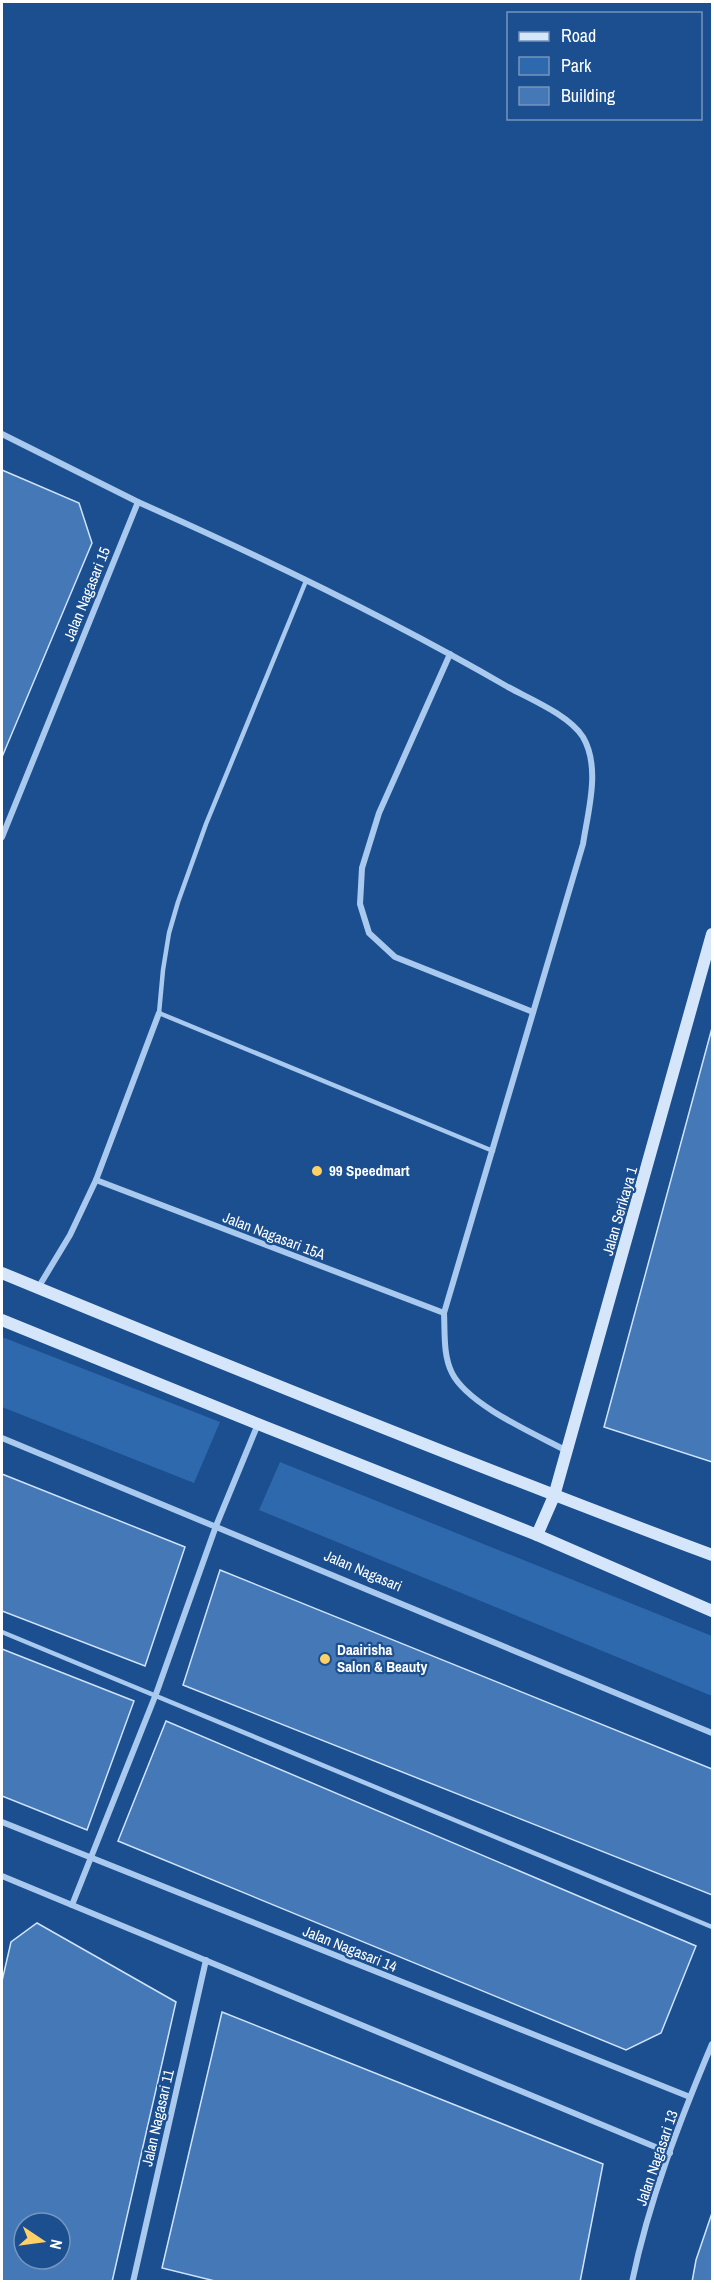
<svg xmlns="http://www.w3.org/2000/svg" width="714" height="2283" font-family="'Archivo Narrow',sans-serif">
	<style>
		.green { fill: #2e69ad }
		.building { fill: #4478b7; stroke: #cfe3fa; stroke-width: 1.5; fill-rule: evenodd }
		.lines { fill: none; stroke-linecap: round; stroke-linejoin: round }
		.lane { stroke: #a9c9ee; stroke-width: 4.5 }
		.street { stroke: #a9c9ee; stroke-width: 6 }
		.secondary { stroke: #d6e6fa; stroke-width: 12 }
		.poi-dot { fill: #ffd166; stroke: #1b4f8f; stroke-width: 2 }
		.labels { text-anchor: middle; stroke-width: 4.5; stroke-linejoin: round; paint-order: stroke }
		.street-label { font-size: 15px; fill: #fff; stroke: #1b4f8f }
		.poi-label { font-size: 15px; font-weight: bold; fill: #fff; stroke: #1b4f8f; text-anchor: start }
	</style>
	<rect width="100%" height="100%" fill="#1b4f8f"/>
	<!-- green -->
	<g class="green">
		<path d="M2,1337L220,1422L194,1483L2,1407Z"/>
		<path d="M280,1462L712,1636V1696L259,1510Z"/>
	</g>
	<!-- building -->
	<g class="building">
		<path d="M2,470L79,503L92,543L2,757Z"/>
		<path d="M712,1028V1462L604,1427Z"/>
		<path d="M2,1474L185,1547L145,1666L2,1611Z"/>
		<path d="M220,1570L712,1769V1895L183,1685Z"/>
		<path d="M2,1649L134,1701L87,1830L2,1796Z"/>
		<path d="M166,1721L696,1946L661,2033L626,2050L118,1841Z"/>
		<path d="M37,1923L176,2002L112,2282H2V1981L11,1942ZM24,2223H60V2259H24Z"/>
		<path d="M222,2012L603,2164L580,2282H219L162,2268Z"/>
		<path d="M712,2213V2282H692L696,2260Z"/>
	</g>
	<g class="lines">
		<!-- lane -->
		<g class="lane">
			<path d="M306,581L206,824L178,902L169,933L163,970L159,1013L493,1151"/>
			<path d="M2,1632L712,1927"/>
		</g>
		<!-- street -->
		<g class="street">
			<path d="M2,434L138,502L2,837"/>
			<path d="M138,502C264,558 389,618 508,687C530,699 569,715 583,737C601,768 588,811 583,844L444,1313C445,1333 443,1355 452,1373C468,1405 535,1434 567,1451"/>
			<path d="M450,654L379,813L362,868L360,904L369,933L395,957L533,1012"/>
			<path d="M96,1180L444,1313"/>
			<path d="M38,1288L70,1235L96,1180L159,1013"/>
			<path d="M2,1438L712,1733"/>
			<path d="M2,1822L690,2097"/>
			<path d="M2,1876L670,2153"/>
			<path d="M72,1905L156,1694L216,1526L258,1424"/>
			<path d="M133,2282L206,1960"/>
			<path d="M632,2282C649,2200 680,2120 712,2044"/>
		</g>
		<!-- secondary -->
		<g class="secondary">
			<path d="M2,1273C237,1370 474,1466 712,1555"/>
			<path d="M2,1320L258,1424L537,1535L712,1611"/>
			<path d="M537,1535L554,1496L712,934"/>
		</g>
	</g>
	<!-- markers -->
	<g class="poi-dot">
		<circle cx="317" cy="1171" r="6"/>
		<circle cx="325" cy="1659" r="6"/>
	</g>
	<g class="labels">
		<!-- street labels -->
		<g class="street-label">
			<text transform="translate(87 594) rotate(-68)" y="5">Jalan Nagasari 15</text>
			<text transform="translate(620 1211) rotate(-74)" y="5">Jalan Serikaya 1</text>
			<text transform="translate(274 1236) rotate(21)" y="5">Jalan Nagasari 15A</text>
			<text transform="translate(363 1571) rotate(23)" y="5">Jalan Nagasari</text>
			<text transform="translate(350 1949) rotate(22)" y="5">Jalan Nagasari 14</text>
			<text transform="translate(158 2118) rotate(-77)" y="5">Jalan Nagasari 11</text>
			<text transform="translate(657 2158) rotate(-71)" y="5">Jalan Nagasari 13</text>
		</g>
		<!-- poi labels -->
		<g class="poi-label">
			<text x="329" y="1176">99 Speedmart</text>
			<text x="337" y="1655">Daairisha<tspan x="337" dy="17">Salon &amp; Beauty</tspan></text>
		</g>
	</g>
	<!-- border -->
	<rect width="714" height="2283" fill="none" stroke="#ffffff" stroke-width="6"/>
	<!-- legend -->
	<rect x="507" y="12" width="195" height="108" fill="#1b4f8f" stroke="#7695bc" stroke-width="1.5"/>
	<rect x="519" y="32" width="30" height="9" fill="#d6e6fa" stroke="#7695bc" stroke-width="1.5"/>
	<text x="561" y="42" font-size="18" fill="#ffffff">Road</text>
	<rect x="519" y="57" width="30" height="18" fill="#2e69ad" stroke="#7695bc" stroke-width="1.5"/>
	<text x="561" y="72" font-size="18" fill="#ffffff">Park</text>
	<rect x="519" y="87" width="30" height="18" fill="#4478b7" stroke="#7695bc" stroke-width="1.5"/>
	<text x="561" y="102" font-size="18" fill="#ffffff">Building</text>
	<!-- north arrow -->
	<g transform="translate(42 2241) rotate(103)"><circle r="28" fill="#1b4f8f" stroke="#7695bc" stroke-width="1.5"/>
	<path d="M0-4.5L10 22L0 15L-10 22Z" fill="#ffd166"/>
	<text y="-9" font-size="16" font-weight="bold" text-anchor="middle" fill="#ffffff">N</text>
	</g>
</svg>
